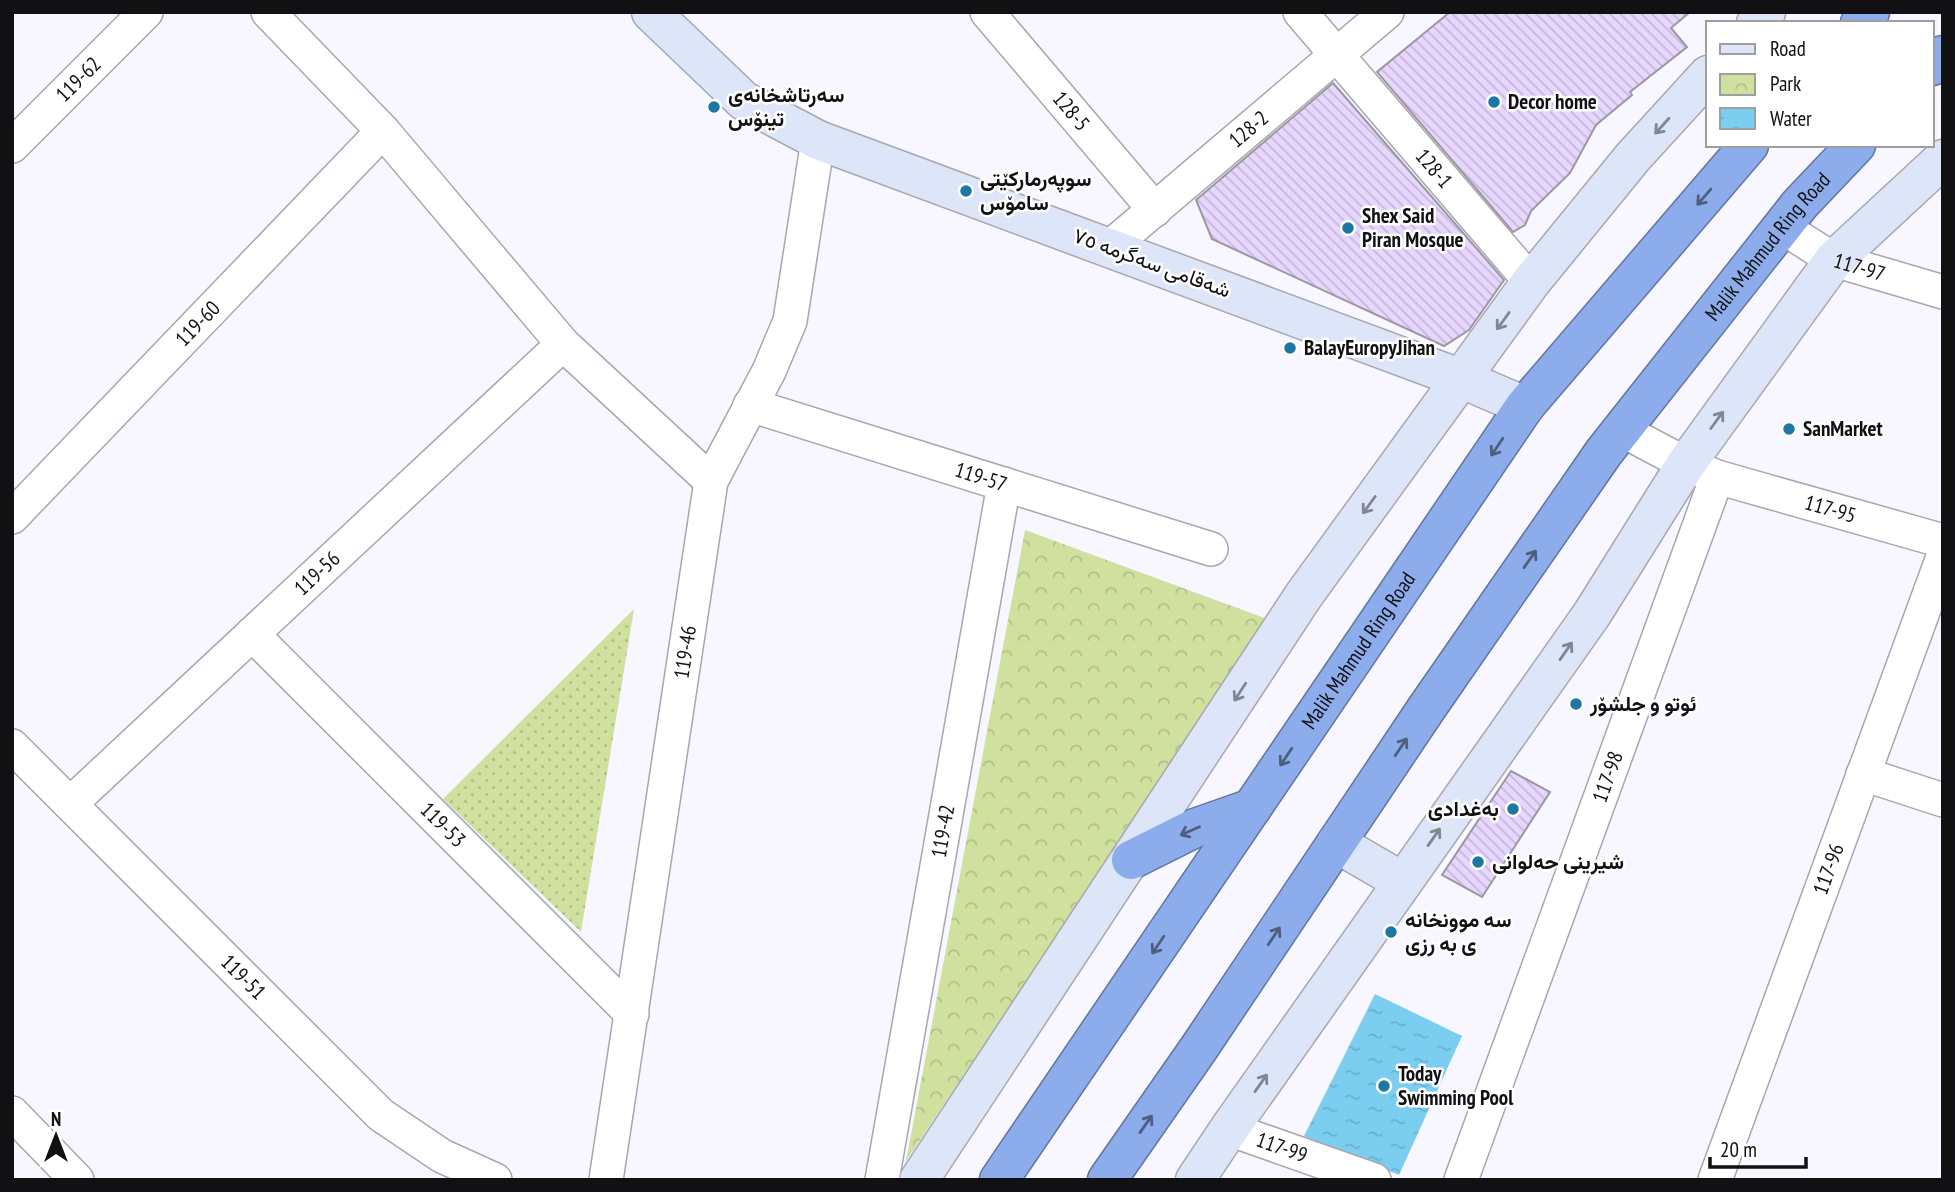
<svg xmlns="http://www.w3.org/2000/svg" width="1955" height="1192" font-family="'PT Sans Narrow',Vazirmatn,sans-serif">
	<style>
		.park { fill: url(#park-crowns) }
		.garden { fill: url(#garden-dots) }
		.water { fill: url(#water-ripples) }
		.building { fill: url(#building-back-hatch); stroke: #9b98a0; stroke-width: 2 }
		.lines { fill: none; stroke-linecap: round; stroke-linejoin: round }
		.street-casing { stroke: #a8a6ae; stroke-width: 36 }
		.secondary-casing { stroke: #a8a6ae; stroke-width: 41 }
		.highway-casing { stroke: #6275a0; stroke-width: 41 }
		.street { stroke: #fff; stroke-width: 33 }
		.secondary { stroke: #dde6f9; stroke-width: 38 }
		.highway { stroke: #8dacec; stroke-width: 38 }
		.oneway { stroke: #818691 }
		.oneway2 { stroke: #4f5e7f }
		.poi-dot { fill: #1c77a5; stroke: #fff; stroke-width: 2.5 }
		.labels { text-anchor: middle; stroke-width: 5; stroke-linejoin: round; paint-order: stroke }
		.street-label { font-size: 21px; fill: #111012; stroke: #fff }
		.poi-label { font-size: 21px; font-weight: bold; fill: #111012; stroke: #fff; text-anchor: start }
	</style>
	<defs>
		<pattern id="park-crowns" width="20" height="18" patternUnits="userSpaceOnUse" patternTransform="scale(1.75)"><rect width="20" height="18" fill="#d0e09f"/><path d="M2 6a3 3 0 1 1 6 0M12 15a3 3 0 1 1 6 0" fill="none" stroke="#b2bf88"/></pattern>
		<pattern id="garden-dots" width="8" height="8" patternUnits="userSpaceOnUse" patternTransform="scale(1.75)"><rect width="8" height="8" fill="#d0e09f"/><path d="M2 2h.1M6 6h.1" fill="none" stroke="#b2bf88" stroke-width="1.8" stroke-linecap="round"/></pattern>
		<pattern id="water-ripples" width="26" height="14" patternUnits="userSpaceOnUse" patternTransform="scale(1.75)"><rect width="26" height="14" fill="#7bceef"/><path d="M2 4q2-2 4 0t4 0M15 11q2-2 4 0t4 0" fill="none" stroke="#69b0cc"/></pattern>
		<pattern id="building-back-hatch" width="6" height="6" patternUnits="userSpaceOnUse" patternTransform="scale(1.75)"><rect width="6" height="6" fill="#e7d6fe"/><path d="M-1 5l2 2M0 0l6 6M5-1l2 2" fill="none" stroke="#c5b7d9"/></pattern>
	</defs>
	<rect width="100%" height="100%" fill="#f8f6fe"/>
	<!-- park -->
	<path class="park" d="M1025,530L1270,620L906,1161Z"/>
	<!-- garden -->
	<path class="garden" d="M634,609L581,932L443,799Z"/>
	<!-- water -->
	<path class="water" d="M1375,994L1462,1036L1399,1175L1304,1136Z"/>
	<!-- building -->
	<g class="building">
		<path d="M1450,12H1690L1671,28L1687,47L1630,92L1632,95L1596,125L1570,173L1531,211L1525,225L1513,232L1377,72Z"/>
		<path d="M1333,83L1504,280L1469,330L1444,346L1212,239L1196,200Z"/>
		<path d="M1511,771L1550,792L1482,897L1442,875Z"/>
	</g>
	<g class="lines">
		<defs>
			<g id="street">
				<path d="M268,12L383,131L563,344L711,481"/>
				<path id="s1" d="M987,12L1155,210"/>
				<path id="s2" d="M1300,12L1531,282"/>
				<path id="s3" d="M12,146L146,12"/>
				<path id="s4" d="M1782,227L1834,260L1943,292"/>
				<path id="s5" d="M1110,247L1387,12"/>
				<path id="s6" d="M750,405L1211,549"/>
				<path id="s7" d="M1622,430L1686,464L1717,477L1943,541"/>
				<path id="s8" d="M12,517L383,131"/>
				<path id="s9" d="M252,634L632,1014"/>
				<path id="s10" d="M12,746L381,1115L442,1156L495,1180"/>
				<path d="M1863,774L1943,800"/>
				<path id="s11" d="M70,804L563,344"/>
				<path d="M12,1113L77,1180"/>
				<path id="s12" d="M1229,1129L1374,1180"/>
				<path id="s13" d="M606,1180L711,481L769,371L790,321L818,140"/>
				<path id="s14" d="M882,1180L1004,484"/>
				<path id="s15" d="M1461,1180L1717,477"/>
				<path id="s16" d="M1715,1180L1943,557"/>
			</g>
			<g id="secondary">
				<path d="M651,12L744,101L818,140L1462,379L1525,406"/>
				<path d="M1756,23L1766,12"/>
				<path d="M1336,843L1403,882"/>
				<path d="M919,1180L1304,595L1531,282L1633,157L1708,75"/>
				<path d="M1195,1180L1229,1129L1592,614L1686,464L1834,260L1943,159"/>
			</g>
			<g id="highway">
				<path d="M1860,23L1870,12"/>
				<path d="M1932,66L1943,55"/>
				<path d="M1131,860L1195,828L1252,808"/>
				<path id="s17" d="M999,1180L1525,406L1749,145"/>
				<path id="s18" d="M1107,1180L1199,1048L1426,709L1604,452L1800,204L1856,145"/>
			</g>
		</defs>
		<!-- street casing -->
		<use href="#street" class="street-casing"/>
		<!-- secondary casing -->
		<use href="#secondary" class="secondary-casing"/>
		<!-- highway casing -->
		<use href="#highway" class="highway-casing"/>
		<!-- street -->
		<use href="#street" class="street"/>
		<!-- secondary -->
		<use href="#secondary" class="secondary"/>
		<!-- highway -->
		<use href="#highway" class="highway"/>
	</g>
	<!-- one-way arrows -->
	<defs><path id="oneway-shaft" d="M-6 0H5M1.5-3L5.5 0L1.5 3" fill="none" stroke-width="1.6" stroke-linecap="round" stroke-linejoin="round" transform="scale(1.75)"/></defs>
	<g class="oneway">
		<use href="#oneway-shaft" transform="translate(1662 126) rotate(132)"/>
		<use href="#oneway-shaft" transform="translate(1503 321) rotate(126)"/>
		<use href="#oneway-shaft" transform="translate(1717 420) rotate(-54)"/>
		<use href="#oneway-shaft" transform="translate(1369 505) rotate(126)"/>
		<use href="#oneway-shaft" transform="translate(1566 651) rotate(-55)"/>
		<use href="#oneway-shaft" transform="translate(1240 692) rotate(123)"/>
		<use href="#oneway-shaft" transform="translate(1434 837) rotate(-55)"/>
		<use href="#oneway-shaft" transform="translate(1261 1083) rotate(-55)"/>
	</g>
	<g class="oneway2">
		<use href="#oneway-shaft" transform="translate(1704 197) rotate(131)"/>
		<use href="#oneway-shaft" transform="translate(1497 447) rotate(124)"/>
		<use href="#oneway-shaft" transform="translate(1530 559) rotate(-55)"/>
		<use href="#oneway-shaft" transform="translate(1401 747) rotate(-56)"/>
		<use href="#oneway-shaft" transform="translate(1286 757) rotate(124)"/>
		<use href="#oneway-shaft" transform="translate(1190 831) rotate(156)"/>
		<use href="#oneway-shaft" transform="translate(1274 936) rotate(-56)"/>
		<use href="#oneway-shaft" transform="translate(1158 945) rotate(124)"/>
		<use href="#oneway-shaft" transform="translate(1146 1124) rotate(-55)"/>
	</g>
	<!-- markers -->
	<g class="poi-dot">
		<circle cx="1494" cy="102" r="7"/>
		<circle cx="714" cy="107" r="7"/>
		<circle cx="966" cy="191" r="7"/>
		<circle cx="1348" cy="228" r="7"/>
		<circle cx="1290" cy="348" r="7"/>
		<circle cx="1789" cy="429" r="7"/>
		<circle cx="1576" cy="704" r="7"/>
		<circle cx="1513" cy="809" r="7"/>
		<circle cx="1478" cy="862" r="7"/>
		<circle cx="1391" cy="932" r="7"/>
		<circle cx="1384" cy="1086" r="7"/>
	</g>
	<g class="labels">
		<!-- street labels -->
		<g class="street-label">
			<text dy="7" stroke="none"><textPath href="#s3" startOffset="94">119-62</textPath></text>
			<text dy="7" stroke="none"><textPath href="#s1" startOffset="130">128-5</textPath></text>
			<text dy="7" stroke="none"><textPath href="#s5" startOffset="182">128-2</textPath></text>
			<text dy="7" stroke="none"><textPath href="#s2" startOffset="206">128-1</textPath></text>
			<text dy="7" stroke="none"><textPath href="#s18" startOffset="1144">Malik Mahmud Ring Road</textPath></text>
			<text transform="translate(1152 263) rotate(20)" y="7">شەقامی سەگرمە ٧٥</text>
			<text dy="7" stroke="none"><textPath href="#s4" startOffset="88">117-97</textPath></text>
			<text dy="7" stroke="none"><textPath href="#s8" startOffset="268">119-60</textPath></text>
			<text dy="7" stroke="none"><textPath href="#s6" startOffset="242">119-57</textPath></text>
			<text dy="7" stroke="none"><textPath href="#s7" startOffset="224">117-95</textPath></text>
			<text dy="7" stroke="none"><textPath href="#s11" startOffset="338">119-56</textPath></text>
			<text dy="7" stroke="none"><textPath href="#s17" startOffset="640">Malik Mahmud Ring Road</textPath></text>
			<text dy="7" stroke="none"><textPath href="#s13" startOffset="534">119-46</textPath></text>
			<text dy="7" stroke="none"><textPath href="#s15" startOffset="429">117-98</textPath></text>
			<text dy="7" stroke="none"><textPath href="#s9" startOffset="270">119-53</textPath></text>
			<text dy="7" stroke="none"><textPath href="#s14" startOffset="354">119-42</textPath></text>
			<text dy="7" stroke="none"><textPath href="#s16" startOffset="331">117-96</textPath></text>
			<text dy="7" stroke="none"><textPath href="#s10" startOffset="327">119-51</textPath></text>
			<text dy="7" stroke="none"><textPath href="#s12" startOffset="56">117-99</textPath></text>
		</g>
		<!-- poi labels -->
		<g class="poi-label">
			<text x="728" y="102">سەرتاشخانەی<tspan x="728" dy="24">تینۆس</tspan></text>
			<text x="1508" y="109">Decor home</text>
			<text x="980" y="186">سوپەرمارکێتی<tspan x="980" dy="24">سامۆس</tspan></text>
			<text x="1362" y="223">Shex Said<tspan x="1362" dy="24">Piran Mosque</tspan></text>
			<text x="1304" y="355">BalayEuropyJihan</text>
			<text x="1803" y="436">SanMarket</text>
			<text x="1590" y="711">ئوتو و جلشۆر</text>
			<text x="1499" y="816" text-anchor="end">بەغدادی</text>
			<text x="1492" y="869">شیرینی ‌حەلوانی</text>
			<text x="1405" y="927">سه موونخانه<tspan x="1405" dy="24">ی به رزی</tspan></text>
			<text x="1398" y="1081">Today<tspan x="1398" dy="24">Swimming Pool</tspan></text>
		</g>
	</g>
	<!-- border -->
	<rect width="1955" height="1192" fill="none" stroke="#111012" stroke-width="28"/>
	<!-- legend -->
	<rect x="1706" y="21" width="228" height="126" fill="#ffffff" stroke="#a09fa0" stroke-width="2"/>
	<rect x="1720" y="44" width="35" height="10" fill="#dde6f9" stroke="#a09fa0" stroke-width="2"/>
	<text x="1770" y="56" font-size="21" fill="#111012">Road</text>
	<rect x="1720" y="74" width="35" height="21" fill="url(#park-crowns)" stroke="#a09fa0" stroke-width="2"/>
	<text x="1770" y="91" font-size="21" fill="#111012">Park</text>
	<rect x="1720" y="108" width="35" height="21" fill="url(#water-ripples)" stroke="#a09fa0" stroke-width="2"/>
	<text x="1770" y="126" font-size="21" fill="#111012">Water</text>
	<!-- north arrow -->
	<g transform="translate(56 1136)" stroke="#ffffff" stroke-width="5" paint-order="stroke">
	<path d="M0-5L12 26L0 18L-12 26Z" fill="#111012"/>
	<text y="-10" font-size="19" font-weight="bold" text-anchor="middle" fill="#111012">N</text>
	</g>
	<!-- scale -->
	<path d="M1710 1157v10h96v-10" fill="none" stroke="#111012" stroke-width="3.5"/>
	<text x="1720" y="1157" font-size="21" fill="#111012" stroke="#ffffff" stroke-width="5" paint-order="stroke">20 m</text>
</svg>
